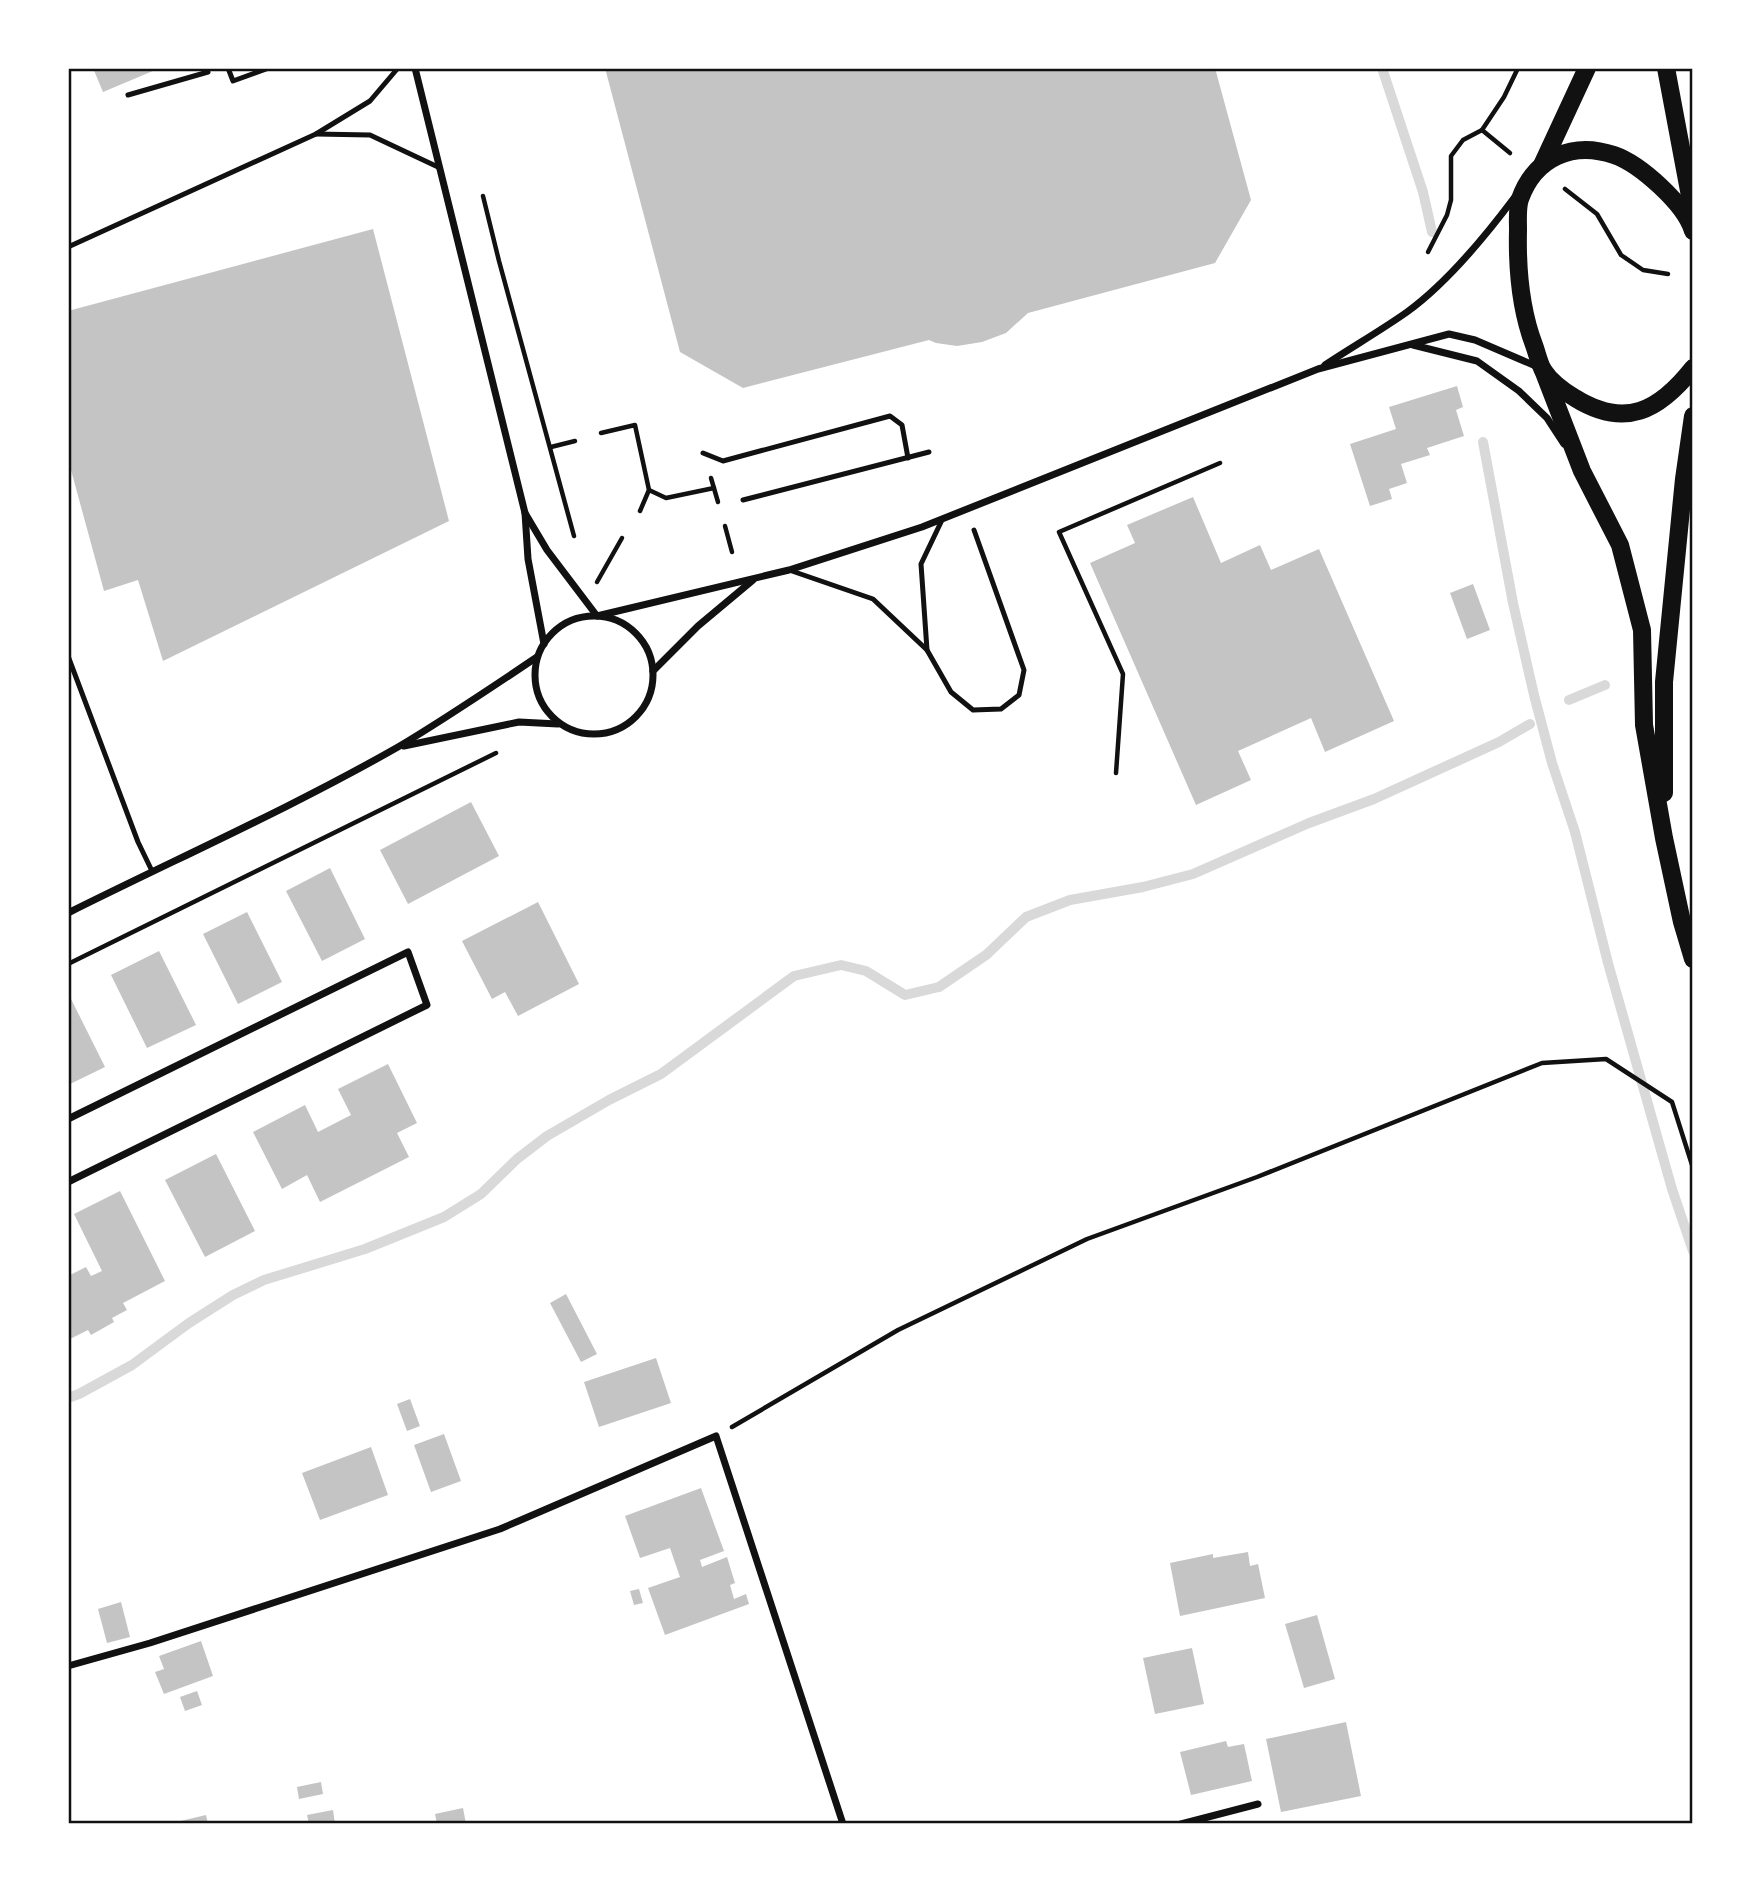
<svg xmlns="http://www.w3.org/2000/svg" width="1761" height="1892" font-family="'Times New Roman',serif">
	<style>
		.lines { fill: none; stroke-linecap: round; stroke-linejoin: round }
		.stream { stroke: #d9d9d9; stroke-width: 10 }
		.building { fill: #c4c4c4 }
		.path { stroke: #111; stroke-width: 4.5 }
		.service { stroke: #111; stroke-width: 5 }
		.minor { stroke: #111; stroke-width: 7 }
		.primary { stroke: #111; stroke-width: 18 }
		.neatline { fill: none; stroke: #111; stroke-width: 2.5 }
	</style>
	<rect width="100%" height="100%" fill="#fff"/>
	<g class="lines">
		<!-- stream -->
		<g class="stream">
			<path d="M1382,68L1423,192L1432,232"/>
			<path d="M1483,442L1513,603L1534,695L1552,763L1575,832L1608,963L1672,1189L1693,1251"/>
			<path d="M1569,700L1605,685"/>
			<path d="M68,1398L79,1394L132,1365L189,1323L233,1295L264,1280L365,1249L444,1217L481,1194L517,1159L547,1136L609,1100L661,1074L794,976L841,965L866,971L905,995L939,987L986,955L1026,917L1070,900L1143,887L1193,874L1309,823L1374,799L1499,742L1530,724"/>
		</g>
	</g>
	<!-- building -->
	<g class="building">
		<path d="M93,68H160L103,92Z"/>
		<path d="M605,68H1215L1251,200L1215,263L1028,313L1006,333L982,342L957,346L936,343L929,340L743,388L680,352Z"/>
		<path d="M373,229L449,521L163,661L138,580L104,591L68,459V311Z"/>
		<path d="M1457,386L1463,407L1456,410L1464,436L1427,448L1430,455L1401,464L1407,483L1389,489L1392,499L1370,506L1350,444L1396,429L1389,407Z"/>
		<path d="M1193,497L1221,563L1260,545L1271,570L1319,549L1394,721L1325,752L1311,718L1238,751L1251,780L1196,805L1090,563L1135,543L1127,525Z"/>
		<path d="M1473,584L1490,630L1467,639L1450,593Z"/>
		<path d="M471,802L499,856L408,904L380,850Z"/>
		<path d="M330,868L365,939L322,961L286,891Z"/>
		<path d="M538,902L579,984L518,1016L505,992L492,999L462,941Z"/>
		<path d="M247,912L282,982L238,1004L203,934Z"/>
		<path d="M159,951L196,1025L147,1048L111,975Z"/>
		<path d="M70,997L105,1067L68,1085V998Z"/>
		<path d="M388,1064L417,1123L397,1133L409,1157L320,1202L307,1175L282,1189L253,1132L305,1105L318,1132L351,1115L338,1089Z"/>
		<path d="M216,1154L255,1231L205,1257L165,1180Z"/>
		<path d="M120,1191L165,1281L123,1303L127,1310L112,1318L114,1322L91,1335L88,1330L68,1340V1276L86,1267L91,1276L102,1271L74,1214Z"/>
		<path d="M566,1294L597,1354L581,1362L550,1303Z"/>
		<path d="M656,1358L671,1403L599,1427L584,1382Z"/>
		<path d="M410,1399L420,1426L407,1431L397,1404Z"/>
		<path d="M444,1434L461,1481L431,1492L414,1445Z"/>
		<path d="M371,1447L388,1495L320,1520L302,1473Z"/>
		<path d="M701,1488L724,1551L700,1560L702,1567L727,1557L735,1583L730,1585L734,1599L746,1594L749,1604L665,1635L648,1588L680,1577L670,1548L640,1558L625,1516Z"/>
		<path d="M1248,1552L1250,1566L1258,1564L1265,1598L1180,1616L1170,1563L1213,1554V1558Z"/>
		<path d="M639,1589L643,1603L634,1605L630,1591Z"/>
		<path d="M121,1602L130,1637L107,1643L98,1609Z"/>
		<path d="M1317,1615L1335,1679L1304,1688L1285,1624Z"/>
		<path d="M201,1641L213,1676L164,1694L155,1672L164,1669L159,1656Z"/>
		<path d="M1192,1648L1204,1704L1155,1714L1143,1658Z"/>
		<path d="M197,1691L202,1705L185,1711L180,1697Z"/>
		<path d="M1346,1722L1361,1796L1281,1812L1266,1739Z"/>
		<path d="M1226,1741L1228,1747L1244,1744L1252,1781L1191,1795L1180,1752Z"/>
		<path d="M321,1782L323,1794L299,1799L297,1787Z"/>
		<path d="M463,1808L466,1824H437L435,1814Z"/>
		<path d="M333,1810L335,1824H309L307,1815Z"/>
		<path d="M206,1815L208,1824H172V1823Z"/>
	</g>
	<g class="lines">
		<!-- path -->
		<g class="path">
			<path d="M1482,130L1510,153"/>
			<path d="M1565,189L1597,214L1621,255L1643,270L1668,274"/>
			<path d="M483,196L499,261L574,536"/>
			<path d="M1428,252L1447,215L1451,200V156L1463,140L1482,130L1504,97L1518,68"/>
			<path d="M601,433L635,425L649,490L640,511"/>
			<path d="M551,447L575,441"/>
			<path d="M711,478L718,502"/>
			<path d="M649,490L666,498L714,488"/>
			<path d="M725,526L732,552"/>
			<path d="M597,582L622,538"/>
			<path d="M1116,773L1123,674L1059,532L1220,463"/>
			<path d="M68,964L496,753"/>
			<path d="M732,1427L898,1330L1087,1239L1257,1177L1542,1063L1606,1059L1672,1102L1693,1168"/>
		</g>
		<!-- service -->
		<g class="service">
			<path d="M228,68L233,81L269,68"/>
			<path d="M128,95L208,72L206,68"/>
			<path d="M316,134L370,135L438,167"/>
			<path d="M68,247L316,134L370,101L398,68"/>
			<path d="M703,453L723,461L890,416L902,425L908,458"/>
			<path d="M743,500L929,452"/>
			<path d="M789,570L873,599L927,650L951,692L973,710L1001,709L1019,695L1024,670L974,530"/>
			<path d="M927,650L921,564L942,520"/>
			<path d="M68,656L138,842L152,871"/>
		</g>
		<!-- minor -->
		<g class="minor">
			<path d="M415,68L525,513L528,559L544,644"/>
			<path d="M1413,345L1477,361L1519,391L1547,418L1564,444"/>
			<path d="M1325,365C1352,347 1380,331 1407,312C1447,283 1484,238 1514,198"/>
			<path d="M525,513L547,550L597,616L789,570L922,527L1318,369L1449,334L1475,340L1538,367"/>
			<circle cx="594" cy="675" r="59"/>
			<path d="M653,671L698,626L753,580"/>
			<path d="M404,746L519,722L558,724"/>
			<path d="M68,913C178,858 291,808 398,747C445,719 491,688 537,657"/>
			<path d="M68,1119L408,952L427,1005L68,1182"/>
			<path d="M68,1666L150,1643L500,1529L716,1436L843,1824"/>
			<path d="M1181,1824L1258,1804"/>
		</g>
		<!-- primary -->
		<g class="primary">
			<path d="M1666,68L1693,212"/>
			<path d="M1542,165L1587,68"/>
			<path d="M1693,231C1685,204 1640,164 1614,155C1573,141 1535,157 1520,199C1517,208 1518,220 1518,230C1517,270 1520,308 1534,345C1537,353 1539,363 1543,370C1551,382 1563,391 1575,398C1625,429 1659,411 1693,368"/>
			<path d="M1543,370L1582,471L1620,545L1642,630L1644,725L1664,838L1682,922L1693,959"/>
			<path d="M1664,793V682L1684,479L1693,416"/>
		</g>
	</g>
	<!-- border -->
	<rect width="1761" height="1892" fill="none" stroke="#ffffff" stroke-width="140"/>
	<rect x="70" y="70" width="1621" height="1752" class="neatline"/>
</svg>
